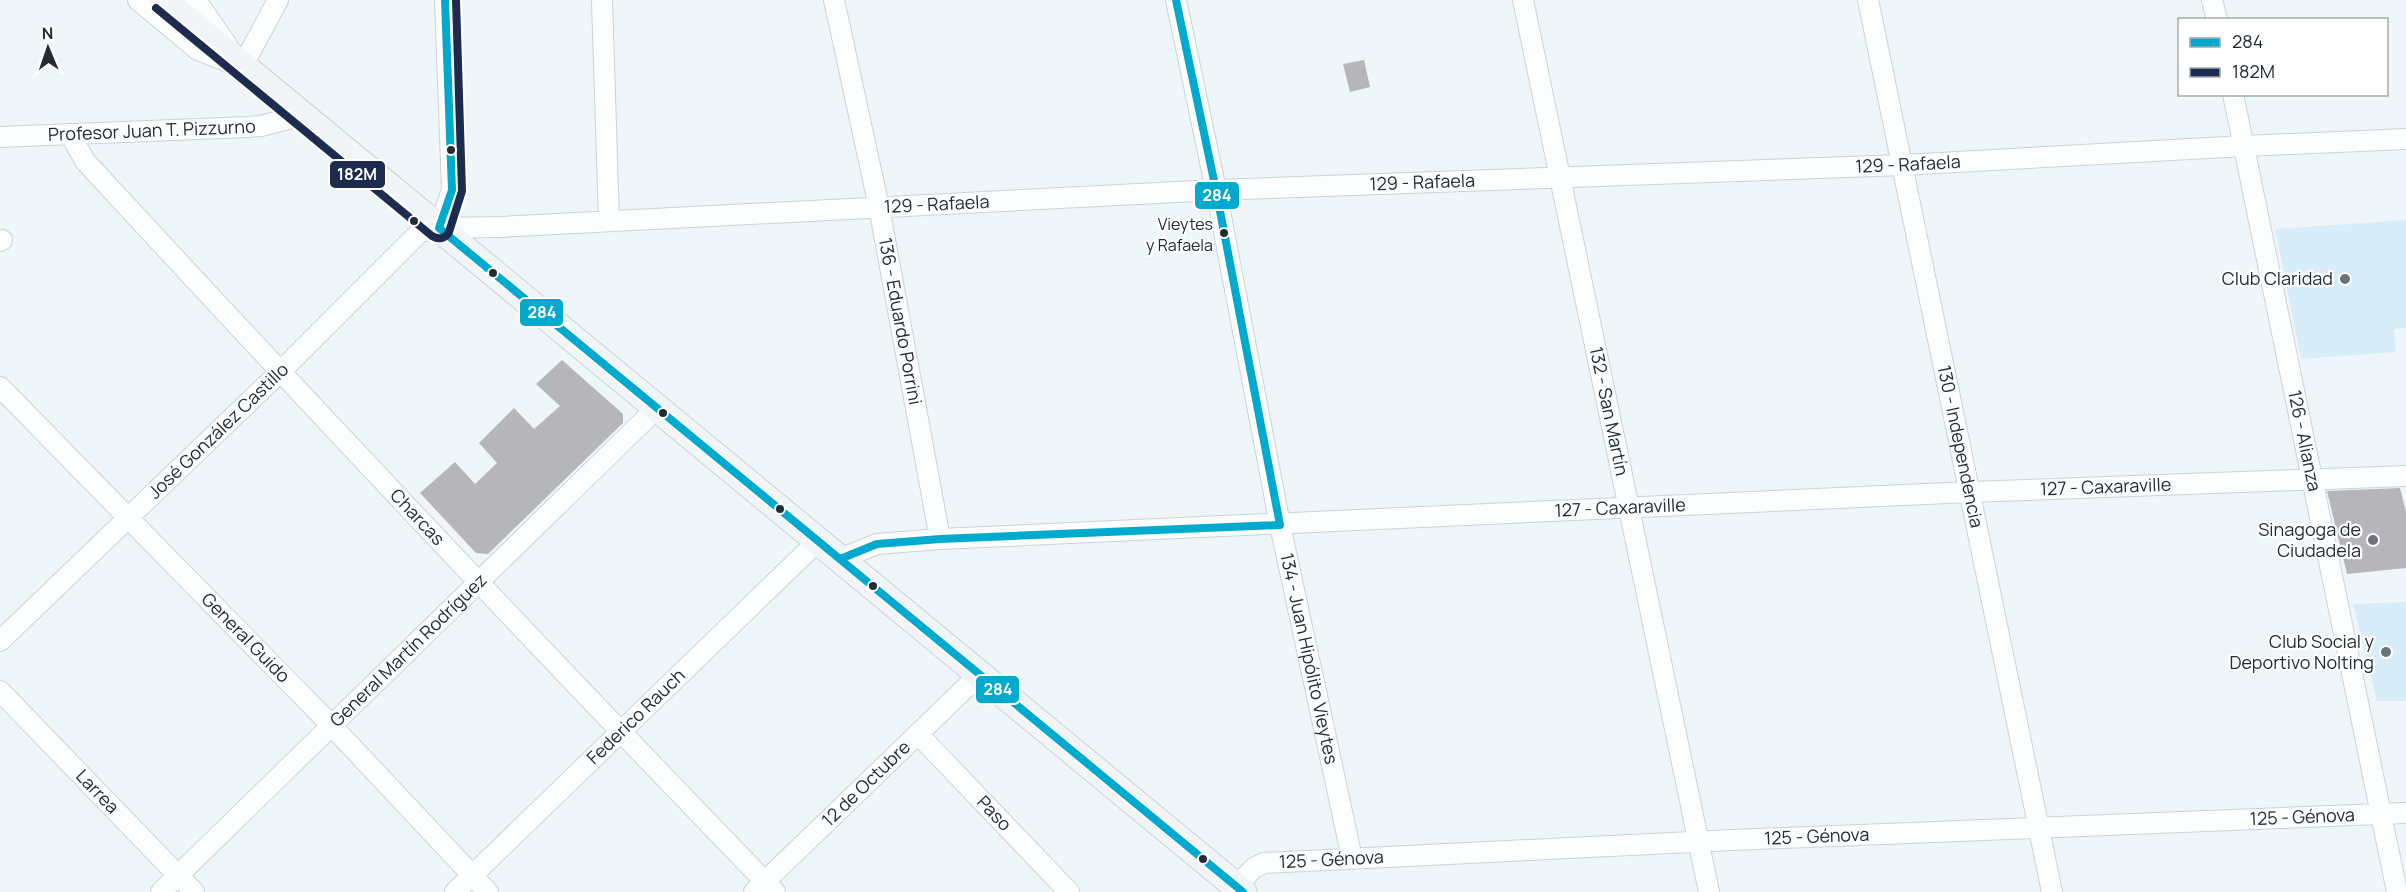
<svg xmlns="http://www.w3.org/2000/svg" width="2406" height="892" font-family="Manrope,sans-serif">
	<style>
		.green { fill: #d8edfa }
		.building { fill: #b6b5b9 }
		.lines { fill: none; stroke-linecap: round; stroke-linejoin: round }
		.street-casing { stroke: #cad3d8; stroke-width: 22 }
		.secondary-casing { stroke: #cad3d8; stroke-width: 29 }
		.street { stroke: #fcfefe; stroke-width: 20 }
		.secondary { stroke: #f1f5f7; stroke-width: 27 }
		.bus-1-casing { stroke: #fff; stroke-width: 12 }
		.bus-2-casing { stroke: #fff; stroke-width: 12 }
		.bus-1 { stroke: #00a9ce; stroke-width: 8 }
		.bus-2 { stroke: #1d2b4f; stroke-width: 8 }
		.bus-dot { fill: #212c33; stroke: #fff; stroke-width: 2 }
		.poi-dot { fill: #697379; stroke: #fff; stroke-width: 2 }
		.labels { text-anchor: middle; stroke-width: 4.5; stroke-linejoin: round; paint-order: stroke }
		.bus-label { font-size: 16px; fill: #212c33; stroke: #fff; text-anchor: end }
		.street-label { font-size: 18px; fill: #212c33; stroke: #fff }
		.poi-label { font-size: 18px; fill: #212c33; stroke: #fff; text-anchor: end }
		.line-badge { stroke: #fff; stroke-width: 2 }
		.badge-label { font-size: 16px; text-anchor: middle; font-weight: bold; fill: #fff }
	</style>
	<rect width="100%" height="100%" fill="#eef6fa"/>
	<!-- green -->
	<g class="green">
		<path d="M2406,220V328L2394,329L2396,352L2301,359L2275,229Z"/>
		<path d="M2406,602V701H2377L2353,604Z"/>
	</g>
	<!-- building -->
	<g class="building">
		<path d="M1364,60L1370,87L1350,92L1343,64Z"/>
		<path d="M562,360L623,414V423L488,554L476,553L420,493L455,462L475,484L497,463L479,443L514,408L534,429L560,406L536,384Z"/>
		<path d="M2400,488L2406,512V568L2347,574L2327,491Z"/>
	</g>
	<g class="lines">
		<defs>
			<g id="street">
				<path d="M138,0L198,50L231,63"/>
				<path d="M193,0L200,6L227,45"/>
				<path d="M602,0L609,221"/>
				<path id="s1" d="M834,0L879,207L940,539"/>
				<path id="s2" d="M1176,0L1216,190L1280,525L1352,858"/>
				<path id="s3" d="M1523,0L1709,892"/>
				<path id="s4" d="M1868,0L2052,892"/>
				<path d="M2212,0L2217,20"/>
				<path d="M242,67L278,0"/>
				<path id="s5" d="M2233,94L2397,892"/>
				<path id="s6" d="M70,134L85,161C312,407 542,651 775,892"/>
				<path id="s7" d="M0,137L247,127L261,126L303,115"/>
				<path d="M439,228L452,190L445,0"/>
				<path d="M0,241L2,240"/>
				<path id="s8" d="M0,387L331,725L488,892"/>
				<path id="s9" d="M840,559L877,544L940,539L1970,492L2406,476"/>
				<path id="s10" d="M0,641L280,372L420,232L439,228L499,227L1216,190L1903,165L2244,146L2406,139"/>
				<path id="s11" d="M0,691L194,892"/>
				<path id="s12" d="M918,734L1069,892"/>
				<path id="s13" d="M1236,886L1254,868L1264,863L1732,840L2406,813"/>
				<path id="s14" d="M161,892L657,408"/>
				<path id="s15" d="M455,892L818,541"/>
				<path id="s16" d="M754,892L979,675"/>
			</g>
			<path id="secondary" d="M163,0L1243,892"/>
		</defs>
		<!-- street casing -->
		<use href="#street" class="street-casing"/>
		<!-- secondary casing -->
		<use href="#secondary" class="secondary-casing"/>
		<!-- street -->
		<use href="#street" class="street"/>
		<!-- secondary -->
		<use href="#secondary" class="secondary"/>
		<defs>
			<g id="bus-1">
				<path d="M445,0L452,190L439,228L1243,892"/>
				<path d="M840,559L877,544L940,539L1280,525L1216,190L1176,0"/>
			</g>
			<path id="bus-2" d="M156,8L432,236C439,240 445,239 449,232L462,191L456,0"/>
		</defs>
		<!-- bus-1 casing -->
		<use href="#bus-1" class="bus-1-casing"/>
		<!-- bus-2 casing -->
		<use href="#bus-2" class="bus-2-casing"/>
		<!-- bus-1 -->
		<use href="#bus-1" class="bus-1"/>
		<!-- bus-2 -->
		<use href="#bus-2" class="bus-2"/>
	</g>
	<!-- markers -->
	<g class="bus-dot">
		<circle cx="451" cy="150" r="5"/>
		<circle cx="414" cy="221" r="5"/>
		<circle cx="1224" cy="233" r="5"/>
		<circle cx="493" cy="273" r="5"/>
		<circle cx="663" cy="413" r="5"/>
		<circle cx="780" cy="509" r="5"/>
		<circle cx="873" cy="586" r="5"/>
		<circle cx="1203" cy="859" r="5"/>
	</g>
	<g class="poi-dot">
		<circle cx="2345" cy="279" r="6"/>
		<circle cx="2373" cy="540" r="6"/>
		<circle cx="2386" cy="652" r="6"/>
	</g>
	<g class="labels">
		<!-- bus labels -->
		<g class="bus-label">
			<text x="1213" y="230">Vieytes<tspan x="1213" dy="21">y Rafaela</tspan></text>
		</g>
		<!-- street labels -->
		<g class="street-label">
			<text dy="6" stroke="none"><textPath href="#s7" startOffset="152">Profesor Juan T. Pizzurno</textPath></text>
			<text dy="6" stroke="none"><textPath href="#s10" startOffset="2076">129 - Rafaela</textPath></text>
			<text dy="6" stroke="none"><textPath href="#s10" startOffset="1590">129 - Rafaela</textPath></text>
			<text dy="6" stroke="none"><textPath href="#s10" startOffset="1104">129 - Rafaela</textPath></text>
			<text dy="6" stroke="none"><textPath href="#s1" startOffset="328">136 - Eduardo Porrini</textPath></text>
			<text dy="6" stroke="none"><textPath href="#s3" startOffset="420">132 - San Martín</textPath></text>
			<text dy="6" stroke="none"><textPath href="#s10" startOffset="303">José González Castillo</textPath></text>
			<text dy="6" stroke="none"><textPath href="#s5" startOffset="354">126 - Alianza</textPath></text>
			<text dy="6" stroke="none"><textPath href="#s4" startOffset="456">130 - Independencia</textPath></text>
			<text dy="6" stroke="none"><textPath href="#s9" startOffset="1270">127 - Caxaraville</textPath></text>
			<text dy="6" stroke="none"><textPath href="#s9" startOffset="784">127 - Caxaraville</textPath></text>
			<text dy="6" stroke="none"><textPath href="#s6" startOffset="518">Charcas</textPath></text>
			<text dy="6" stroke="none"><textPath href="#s8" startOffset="351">General Guido</textPath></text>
			<text dy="6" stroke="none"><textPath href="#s14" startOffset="346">General Martín Rodríguez</textPath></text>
			<text dy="6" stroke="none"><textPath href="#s2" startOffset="672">134 - Juan Hipólito Vieytes</textPath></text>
			<text dy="6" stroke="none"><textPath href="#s15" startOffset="252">Federico Rauch</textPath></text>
			<text dy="6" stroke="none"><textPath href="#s16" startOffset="156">12 de Octubre</textPath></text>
			<text dy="6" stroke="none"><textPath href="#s11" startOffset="140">Larrea</textPath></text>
			<text dy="6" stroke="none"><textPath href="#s12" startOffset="110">Paso</textPath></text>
			<text dy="6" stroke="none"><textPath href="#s13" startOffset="1076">125 - Génova</textPath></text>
			<text dy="6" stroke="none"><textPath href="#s13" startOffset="590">125 - Génova</textPath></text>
			<text dy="6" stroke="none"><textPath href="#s13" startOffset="104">125 - Génova</textPath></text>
		</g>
		<!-- poi labels -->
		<g class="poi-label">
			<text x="2333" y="285">Club Claridad</text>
			<text x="2361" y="536">Sinagoga de<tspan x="2361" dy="21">Ciudadela</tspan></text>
			<text x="2374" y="648">Club Social y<tspan x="2374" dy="21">Deportivo Nolting</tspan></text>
		</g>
	</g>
	<g class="line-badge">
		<rect x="329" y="160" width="57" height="29" rx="6" fill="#1d2b4f"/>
		<rect x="1194" y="181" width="46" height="29" rx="6" fill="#00a9ce"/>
		<rect x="519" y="298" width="45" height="29" rx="6" fill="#00a9ce"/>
		<rect x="975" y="675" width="45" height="29" rx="6" fill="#00a9ce"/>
	</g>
	<g class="badge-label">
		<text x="357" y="180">182M</text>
		<text x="1217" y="201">284</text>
		<text x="542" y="318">284</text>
		<text x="998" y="695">284</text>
	</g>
	<!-- legend -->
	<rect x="2178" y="18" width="210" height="78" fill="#ffffff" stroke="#a6abad" stroke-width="1.5"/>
	<rect x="2190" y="38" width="30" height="9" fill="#00a9ce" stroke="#a6abad" stroke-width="1.5"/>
	<text x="2232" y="48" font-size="18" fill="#212c33">284</text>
	<rect x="2190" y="68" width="30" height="9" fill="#1d2b4f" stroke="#a6abad" stroke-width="1.5"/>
	<text x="2232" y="78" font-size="18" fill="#212c33">182M</text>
	<!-- north arrow -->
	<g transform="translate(48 48) rotate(358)" stroke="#ffffff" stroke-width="4.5" paint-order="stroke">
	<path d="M0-4.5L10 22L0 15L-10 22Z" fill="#212c33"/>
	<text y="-9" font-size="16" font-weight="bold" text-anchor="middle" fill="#212c33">N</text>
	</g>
</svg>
